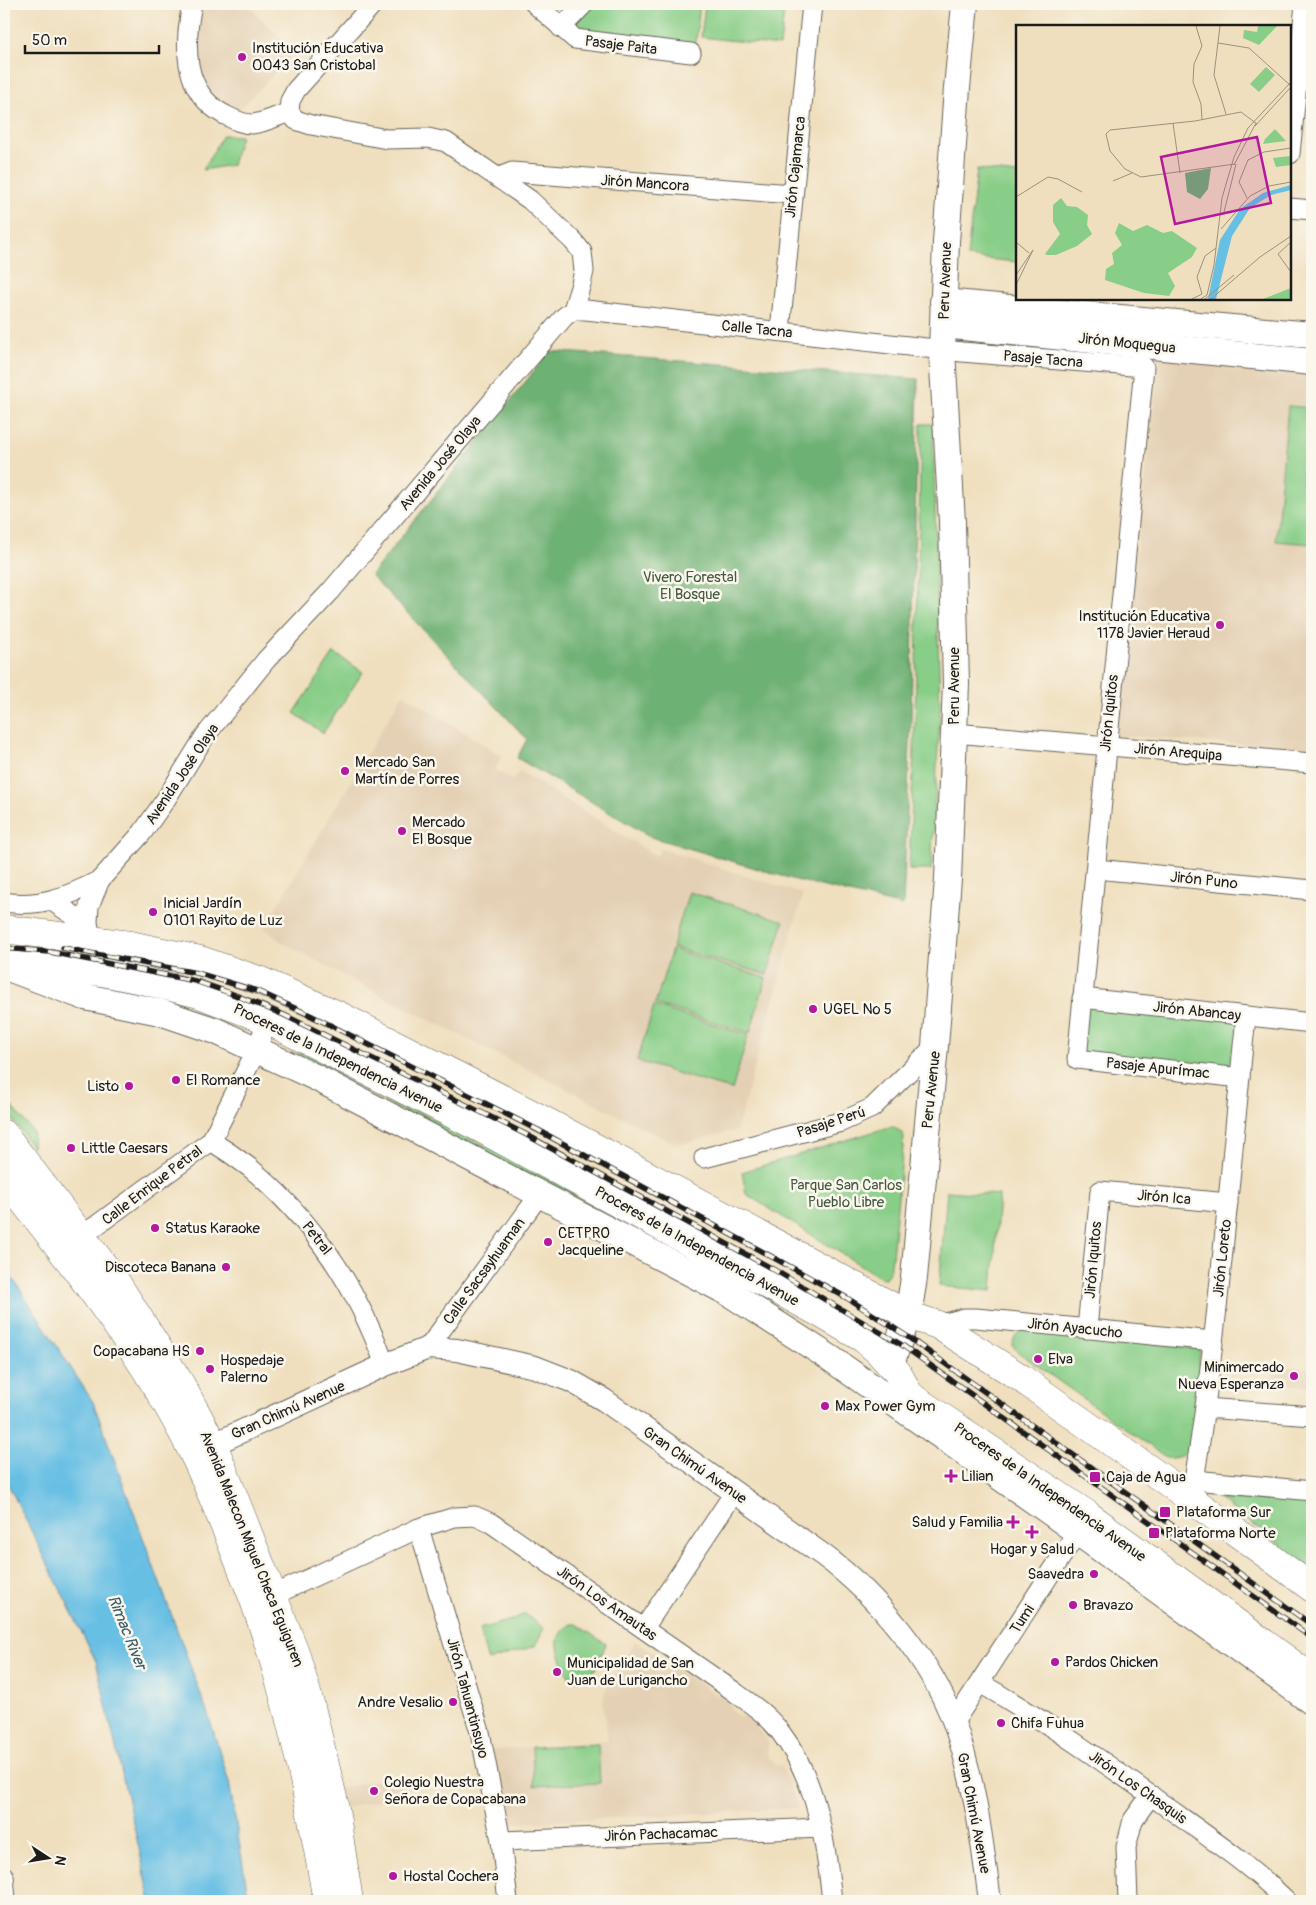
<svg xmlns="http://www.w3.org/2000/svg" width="1316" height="1905" font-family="Pangolin,sans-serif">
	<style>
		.built { fill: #e4d0b4 }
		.green { fill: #89ce88; stroke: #527552 }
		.forest { fill: #6eb174; stroke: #456648 }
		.water { fill: #67bfe4; stroke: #426e80 }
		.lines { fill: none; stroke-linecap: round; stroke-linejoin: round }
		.minor-casing { stroke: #666055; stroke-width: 21 }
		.tertiary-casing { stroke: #666055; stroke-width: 24 }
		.secondary-casing { stroke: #666055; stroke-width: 28 }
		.primary-casing { stroke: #666055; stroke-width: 29 }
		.minor { stroke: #fff; stroke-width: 19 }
		.tertiary { stroke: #fff; stroke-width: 22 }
		.secondary { stroke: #fff; stroke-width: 26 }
		.primary { stroke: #fff; stroke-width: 28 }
		.rail-casing { stroke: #1c1c1c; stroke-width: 5.5 }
		.rail { stroke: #fbf7ec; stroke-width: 4; stroke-dasharray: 11; stroke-linecap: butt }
		.poi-dot { fill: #b5179e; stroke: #fbf7ec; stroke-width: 2 }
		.labels { text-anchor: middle; stroke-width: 5; stroke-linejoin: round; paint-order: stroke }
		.street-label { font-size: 15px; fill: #1c1c1c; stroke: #fbf7ec }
		.poi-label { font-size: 15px; fill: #1c1c1c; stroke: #fbf7ec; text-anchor: start }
		.park-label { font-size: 15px; fill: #425a42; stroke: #fbf7ec }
		.water-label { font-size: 16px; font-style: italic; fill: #3a5d6c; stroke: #fbf7ec }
		.inset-road { fill: none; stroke: #9b917d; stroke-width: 1 }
		.view { fill: #b5179e; fill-opacity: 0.15; stroke: #b5179e; stroke-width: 2.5 }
		.inset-edge { fill: none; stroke: #1c1c1c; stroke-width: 2.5 }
	</style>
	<rect width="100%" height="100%" fill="#fbf7ec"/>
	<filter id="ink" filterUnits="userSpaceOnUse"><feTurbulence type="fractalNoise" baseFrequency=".02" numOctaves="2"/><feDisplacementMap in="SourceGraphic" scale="10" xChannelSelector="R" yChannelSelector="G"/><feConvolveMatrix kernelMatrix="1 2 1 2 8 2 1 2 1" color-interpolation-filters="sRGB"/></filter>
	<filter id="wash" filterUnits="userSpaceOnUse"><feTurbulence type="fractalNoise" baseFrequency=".0096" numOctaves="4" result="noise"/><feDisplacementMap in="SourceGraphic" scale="20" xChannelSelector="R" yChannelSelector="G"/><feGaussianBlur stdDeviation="1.12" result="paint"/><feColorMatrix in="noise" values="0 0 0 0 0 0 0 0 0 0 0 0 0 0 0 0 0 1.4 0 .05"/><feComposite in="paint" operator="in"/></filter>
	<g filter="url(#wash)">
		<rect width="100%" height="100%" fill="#efdfbe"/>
		<!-- built -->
		<g class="built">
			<path d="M196,4H246L295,52L236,113L215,102L194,62Z"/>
			<path d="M1160,351L1312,367V750L1115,735Z"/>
			<path d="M403,694L502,756L495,770L513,780L519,771L656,856L661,849L803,894L737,1130L677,1145L384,997L280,941L264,928Z"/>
			<path d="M1276,1365L1312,1368V1386L1274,1384Z"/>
			<path d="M635,1641L730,1703L731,1709L739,1716L748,1718L769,1742L766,1752L774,1764L782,1766L798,1808L503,1824L488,1751L608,1740L603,1702L606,1687Z"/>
			<path d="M403,1775L407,1794L345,1808L340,1788Z"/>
		</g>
		<!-- green -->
		<g class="green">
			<path d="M589,4H700L695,51L580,37L570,23Z"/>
			<path d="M705,4H785L780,46L701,37Z"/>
			<path d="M223,135L241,136L232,165L203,170Z"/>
			<path d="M977,169L1017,174V262L967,257Z"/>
			<path d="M1288,406L1312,408V544L1276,541Z"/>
			<path d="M921,424H933L940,714L931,870H909L915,724Z"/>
			<path d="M334,653L363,672L323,733L294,713Z"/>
			<path d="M689,892L784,921L767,975L672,947Z"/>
			<path d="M672,949L766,978L750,1033L655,1004Z"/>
			<path d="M1085,1002L1245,1018L1238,1076L1079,1057Z"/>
			<path d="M654,1006L748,1035L732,1090L637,1061Z"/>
			<path d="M302,1051L605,1207L636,1232L297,1056Z"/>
			<path d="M4,1100L9,1103L33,1132L32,1147L4,1108Z"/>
			<path d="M893,1127L903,1133L904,1138L892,1257L890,1271L885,1278H881L746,1194L742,1172L886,1128Z"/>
			<path d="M947,1191L999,1195L992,1291L939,1286Z"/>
			<path d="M1024,1329L1200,1349C1198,1372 1198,1437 1185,1453C1180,1458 1173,1458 1167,1458L1018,1352L1013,1346C1013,1337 1016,1334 1024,1329Z"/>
			<path d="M1204,1488L1312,1497V1566H1308Z"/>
			<path d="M525,1614L544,1628L535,1646L488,1661L479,1629L511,1620Z"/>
			<path d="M571,1624H576L606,1644L592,1676C586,1678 579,1682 572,1679C565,1676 556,1646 558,1639C560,1632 565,1628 571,1624Z"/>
			<path d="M598,1744L600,1783L534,1786L532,1747Z"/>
		</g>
		<!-- forest -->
		<path class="forest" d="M550,351L918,379L911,720L903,906L792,879L651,837L517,758L527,739L371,575Z"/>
		<!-- water -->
		<path class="water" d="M4,1270L16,1283L93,1402L208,1714L229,1782L249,1901H151L96,1661L4,1476Z"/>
	</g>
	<g filter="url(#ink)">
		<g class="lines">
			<defs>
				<g id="minor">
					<path d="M192,4C184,44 182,91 223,114C233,119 241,124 252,124C264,123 278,116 289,112"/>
					<path d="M535,4L575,39L691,53"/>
					<path d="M561,28L584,4"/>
					<path d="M289,112L290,101L296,90L373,4"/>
					<path d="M1290,154L1305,4"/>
					<path d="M499,177L512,172L792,194"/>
					<path d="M1290,208L1312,210"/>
					<path d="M573,310H586L962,352L1144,367L1077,1059L1240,1078"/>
					<path d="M780,331L812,4"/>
					<path d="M954,733L1312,763"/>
					<path d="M1096,869L1312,890"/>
					<path d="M52,901L73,915L90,939"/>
					<path d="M4,902C39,908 69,896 100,880"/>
					<path d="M91,940L88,922L89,906L100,880L142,833L166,799L205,736L266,660L330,592L564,317L573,310L581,284L584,271L582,252L573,241L530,200L446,142L428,138L387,139L311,125L296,120L289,112"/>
					<path d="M1082,998L1312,1023"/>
					<path d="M211,1141C224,1149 237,1158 249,1167C313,1220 357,1287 385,1365"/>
					<path d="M704,1158L841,1122L872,1108L935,1046"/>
					<path d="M82,1236L211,1141L257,1049L267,1020"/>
					<path d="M938,1325L965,1318H976L1213,1341"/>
					<path d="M1087,1329L1100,1191L1228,1203"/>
					<path d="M428,1348L540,1194"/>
					<path d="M1206,1408L1312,1416"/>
					<path d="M1194,1480L1312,1491"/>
					<path d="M1191,1499C1218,1339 1229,1178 1246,1017"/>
					<path d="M419,1528L480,1732L501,1841L508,1901"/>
					<path d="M263,1600L419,1528L455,1517L475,1516L491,1523L732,1690C750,1703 768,1715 781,1733C817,1780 826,1844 832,1901"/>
					<path d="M644,1628L734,1493"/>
					<path d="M980,1683C1044,1720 1104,1762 1164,1805C1207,1836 1250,1865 1287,1901"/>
					<path d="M954,1722L1084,1522"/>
					<path d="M501,1841L821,1828"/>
					<path d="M4,1876L6,1901"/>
					<path d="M1128,1901L1126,1847L1133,1820L1151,1795"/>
				</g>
				<path id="tertiary" d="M199,1451L385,1365L428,1348L457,1350L535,1367L571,1381L604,1400L823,1555C877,1595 931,1660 954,1723C975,1780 982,1842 990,1901"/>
				<g id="secondary">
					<path d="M943,302L1312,335"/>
					<path d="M943,325L1312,362"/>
					<path d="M11,969L85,997L160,1012L216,1031L317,1078L729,1293L830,1358L1050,1512L1312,1702"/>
					<path d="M891,1364L908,1315L914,1278L935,1046L948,879L954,733L956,684L952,522L942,350L946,242L957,88L965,4"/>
				</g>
				<g id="primary">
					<path d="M4,929L130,945L200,960L261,981L338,1015L528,1112L805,1259L908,1315L938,1325L1021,1378L1191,1499L1312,1588"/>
					<path d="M4,965L102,972L137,979L199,994L267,1020L480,1128L816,1311L864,1339L878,1351L897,1372L909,1394L916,1400L1088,1515L1312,1678"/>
					<path d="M4,1134L116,1282L180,1383L213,1444L295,1652L311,1707L334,1802L349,1901"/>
					<path d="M4,1177C73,1263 144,1354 193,1453C207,1481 218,1511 230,1539C238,1560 247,1581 255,1603C289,1699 310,1801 327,1901"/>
				</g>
			</defs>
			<!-- minor casing -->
			<use href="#minor" class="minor-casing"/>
			<!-- tertiary casing -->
			<use href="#tertiary" class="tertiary-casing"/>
			<!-- secondary casing -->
			<use href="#secondary" class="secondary-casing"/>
			<!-- primary casing -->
			<use href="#primary" class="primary-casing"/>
			<!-- minor -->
			<use href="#minor" class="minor"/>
			<!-- tertiary -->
			<use href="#tertiary" class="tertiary"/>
			<!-- secondary -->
			<use href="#secondary" class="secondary"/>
			<!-- primary -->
			<use href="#primary" class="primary"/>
			<defs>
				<g id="rail">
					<path d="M4,948L50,952L195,981L230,993L284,1015L525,1134L771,1268L902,1345L1312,1638"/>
					<path d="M63,948L197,973L257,991L310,1015L538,1130L776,1259L847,1298L905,1335L1312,1625"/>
				</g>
			</defs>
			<!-- rail casing -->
			<use href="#rail" class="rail-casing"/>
			<!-- rail -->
			<use href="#rail" class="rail"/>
		</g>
	</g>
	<!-- markers -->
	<g class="poi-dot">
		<circle cx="242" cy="57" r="5"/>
		<circle cx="1220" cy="625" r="5"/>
		<circle cx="345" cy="771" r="5"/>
		<circle cx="402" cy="831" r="5"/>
		<circle cx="153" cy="912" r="5"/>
		<circle cx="813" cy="1009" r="5"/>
		<circle cx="176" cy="1080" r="5"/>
		<circle cx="129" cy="1086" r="5"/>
		<circle cx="71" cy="1148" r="5"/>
		<circle cx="155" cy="1228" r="5"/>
		<circle cx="548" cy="1242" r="5"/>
		<circle cx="226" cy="1267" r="5"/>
		<circle cx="200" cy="1351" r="5"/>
		<circle cx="1038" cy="1359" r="5"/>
		<circle cx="210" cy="1369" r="5"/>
		<circle cx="1294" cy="1376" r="5"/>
		<circle cx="825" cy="1406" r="5"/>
		<path d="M948.5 1468.5h5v5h5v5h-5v5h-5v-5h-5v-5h5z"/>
		<rect x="1089" y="1471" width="12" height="12" rx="2.5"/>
		<rect x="1159" y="1506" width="12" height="12" rx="2.5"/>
		<path d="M1010.5 1514.5h5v5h5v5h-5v5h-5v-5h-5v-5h5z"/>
		<path d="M1029.5 1524.5h5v5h5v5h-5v5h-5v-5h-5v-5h5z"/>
		<rect x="1148" y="1527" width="12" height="12" rx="2.5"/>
		<circle cx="1094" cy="1574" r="5"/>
		<circle cx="1073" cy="1605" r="5"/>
		<circle cx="1055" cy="1662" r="5"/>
		<circle cx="557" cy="1672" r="5"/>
		<circle cx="453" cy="1702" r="5"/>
		<circle cx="1001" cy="1723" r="5"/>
		<circle cx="374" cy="1791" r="5"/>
		<circle cx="393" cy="1876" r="5"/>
	</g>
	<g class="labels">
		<!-- street labels -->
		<g class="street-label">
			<text transform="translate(621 45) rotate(7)" y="5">Pasaje Paita</text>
			<text transform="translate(795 167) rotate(-84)" y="5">Jirón Cajamarca</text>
			<text transform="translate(645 183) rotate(4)" y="5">Jirón Mancora</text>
			<text transform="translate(945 281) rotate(-88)" y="5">Peru Avenue</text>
			<text transform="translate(757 329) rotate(6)" y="5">Calle Tacna</text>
			<text transform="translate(1127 343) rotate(6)" y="5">Jirón Moquegua</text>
			<text transform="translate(1043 359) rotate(5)" y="5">Pasaje Tacna</text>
			<text transform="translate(440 463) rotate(-50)" y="5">Avenida José Olaya</text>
			<text transform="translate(954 686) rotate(-90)" y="5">Peru Avenue</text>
			<text transform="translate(1109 713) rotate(-84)" y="5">Jirón Iquitos</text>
			<text transform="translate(1178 752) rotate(5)" y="5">Jirón Arequipa</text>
			<text transform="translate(182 774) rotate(-56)" y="5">Avenida José Olaya</text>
			<text transform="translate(1204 880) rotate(6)" y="5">Jirón Puno</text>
			<text transform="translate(1197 1011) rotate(6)" y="5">Jirón Abancay</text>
			<text transform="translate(338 1058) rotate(26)" y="5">Proceres de la Independencia Avenue</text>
			<text transform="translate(1158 1068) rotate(6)" y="5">Pasaje Apurímac</text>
			<text transform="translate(931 1090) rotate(-84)" y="5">Peru Avenue</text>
			<text transform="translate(831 1122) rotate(-18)" y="5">Pasaje Perú</text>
			<text transform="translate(152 1185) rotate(-37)" y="5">Calle Enrique Petral</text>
			<text transform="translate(1164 1197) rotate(5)" y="5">Jirón Ica</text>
			<text transform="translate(317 1238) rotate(52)" y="5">Petral</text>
			<text transform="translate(697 1246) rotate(29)" y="5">Proceres de la Independencia Avenue</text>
			<text transform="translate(1222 1258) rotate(-84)" y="5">Jirón Loreto</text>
			<text transform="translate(1093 1260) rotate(-85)" y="5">Jirón Iquitos</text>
			<text transform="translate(484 1271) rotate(-54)" y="5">Calle Sacsayhuaman</text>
			<text transform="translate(1075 1328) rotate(6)" y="5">Jirón Ayacucho</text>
			<text transform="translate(288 1410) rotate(-24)" y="5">Gran Chimú Avenue</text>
			<text transform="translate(695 1465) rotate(35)" y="5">Gran Chimú Avenue</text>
			<text transform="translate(1050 1492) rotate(35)" y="5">Proceres de la Independencia Avenue</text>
			<text transform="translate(252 1549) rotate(68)" y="5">Avenida Malecon Miguel Checa Eguiguren</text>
			<text transform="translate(607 1603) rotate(35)" y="5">Jirón Los Amautas</text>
			<text transform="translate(1022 1619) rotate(-57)" y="5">Tumi</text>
			<text transform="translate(468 1698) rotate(75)" y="5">Jirón Tahuantinsuyo</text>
			<text transform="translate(1138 1787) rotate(35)" y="5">Jirón Los Chasquis</text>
			<text transform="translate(974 1813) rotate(79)" y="5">Gran Chimú Avenue</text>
			<text transform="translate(661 1834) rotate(-2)" y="5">Jirón Pachacamac</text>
		</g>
		<!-- poi labels -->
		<g class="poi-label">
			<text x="252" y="53">Institución Educativa<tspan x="252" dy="17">0043 San Cristobal</tspan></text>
			<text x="1210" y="621" text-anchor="end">Institución Educativa<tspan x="1210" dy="17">1178 Javier Heraud</tspan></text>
			<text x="355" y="767">Mercado San<tspan x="355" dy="17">Martín de Porres</tspan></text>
			<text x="412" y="827">Mercado<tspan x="412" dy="17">El Bosque</tspan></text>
			<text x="163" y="908">Inicial Jardín<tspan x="163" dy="17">0101 Rayito de Luz</tspan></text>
			<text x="823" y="1014">UGEL Nº 5</text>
			<text x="186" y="1085">El Romance</text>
			<text x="119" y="1091" text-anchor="end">Listo</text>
			<text x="81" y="1153">Little Caesars</text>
			<text x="165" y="1233">Status Karaoke</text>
			<text x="558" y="1238">CETPRO<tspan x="558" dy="17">Jacqueline</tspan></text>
			<text x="216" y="1272" text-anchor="end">Discoteca Banana</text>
			<text x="190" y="1356" text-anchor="end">Copacabana HS</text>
			<text x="1048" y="1364">Elva</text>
			<text x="220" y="1365">Hospedaje<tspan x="220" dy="17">Palerno</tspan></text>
			<text x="1284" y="1372" text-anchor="end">Minimercado<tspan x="1284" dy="17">Nueva Esperanza</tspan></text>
			<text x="835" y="1411">Max Power Gym</text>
			<text x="961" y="1481">Lilian</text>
			<text x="1106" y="1482">Caja de Agua</text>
			<text x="1176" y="1517">Plataforma Sur</text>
			<text x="1003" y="1527" text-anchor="end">Salud y Familia</text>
			<text x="1165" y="1538">Plataforma Norte</text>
			<text x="1032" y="1554" text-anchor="middle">Hogar y Salud</text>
			<text x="1084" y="1579" text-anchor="end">Saavedra</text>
			<text x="1083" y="1610">Bravazo</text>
			<text x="1065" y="1667">Pardos Chicken</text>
			<text x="567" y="1668">Municipalidad de San<tspan x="567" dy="17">Juan de Lurigancho</tspan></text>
			<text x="443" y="1707" text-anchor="end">Andre Vesalio</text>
			<text x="1011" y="1728">Chifa Fuhua</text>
			<text x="384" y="1787">Colegio Nuestra<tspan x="384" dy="17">Señora de Copacabana</tspan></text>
			<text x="403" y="1881">Hostal Cochera</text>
		</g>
		<!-- park labels -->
		<g class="park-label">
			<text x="690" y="582">Vivero Forestal<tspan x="690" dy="17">El Bosque</tspan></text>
			<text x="846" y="1190">Parque San Carlos<tspan x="846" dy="17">Pueblo Libre</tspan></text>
		</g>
		<!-- water labels -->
		<g class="water-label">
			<text transform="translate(128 1632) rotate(68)" y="6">Rimac River</text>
		</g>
	</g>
	<!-- overview -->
	<g transform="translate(1016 25)">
		<rect width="275" height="275" fill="#efdfbe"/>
		<path d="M242,1H261L243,20L227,13L228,5L241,7ZM250,42L259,50L243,67L234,59ZM259,104L270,116L247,119L249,114ZM274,131L275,140L260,142L257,133ZM45,173L51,181L61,182L72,190L71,200L76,209L61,221L40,230H31L29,229L44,209L37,197V180ZM103,198L117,206L131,200L147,208L156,206L181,223L176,232L152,248L159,261L153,271L128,268L89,255L90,244L98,239L96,228L106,220L99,208ZM275,263V274H247Z" fill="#89ce88"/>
		<path d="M195,143L192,164L184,174L171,167L169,148Z" fill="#6eb174"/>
		<path d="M275,160V165L255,170L234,183L216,211L200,274H192L204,215L224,184L247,168Z" fill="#67bfe4"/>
		<path class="inset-road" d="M180,1L186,21L178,39L177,57L185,79L186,94M204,1L198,50L210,89M202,18L233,23L275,61M157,98L164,148M239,101L275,62M219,139L125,152L109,144L94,126L90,109L94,105L179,96L225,87L241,99M218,140L240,98M97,156L116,148M0,172L32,152L42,154L66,167M231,173L223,157L232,135L248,127L275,123M208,187L220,139M205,204L234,171L253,161L275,157M0,217L13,228M275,217L262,229L275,247M0,250L17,225L0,260M176,274L186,269L181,252L189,231L200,223M185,274L191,270L198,240L206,173L218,132L232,103L275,57M189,274L218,250M195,274L244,232L275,211"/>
		<path class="view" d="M241,112L255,178L159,199L145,132Z"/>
		<rect width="275" height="275" class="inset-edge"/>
	</g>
	<!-- margin -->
	<rect width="1316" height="1905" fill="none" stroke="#fbf7ec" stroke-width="20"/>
	<!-- north arrow -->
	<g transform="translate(48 1858) rotate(102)" stroke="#fbf7ec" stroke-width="4" paint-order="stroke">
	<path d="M0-4L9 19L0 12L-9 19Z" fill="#1c1c1c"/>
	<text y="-8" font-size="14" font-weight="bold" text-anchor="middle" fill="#1c1c1c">N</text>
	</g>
	<!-- scale -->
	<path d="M25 45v8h134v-8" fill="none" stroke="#1c1c1c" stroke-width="2.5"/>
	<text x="32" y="45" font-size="15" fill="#1c1c1c" stroke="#fbf7ec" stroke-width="4" paint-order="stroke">50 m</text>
</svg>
